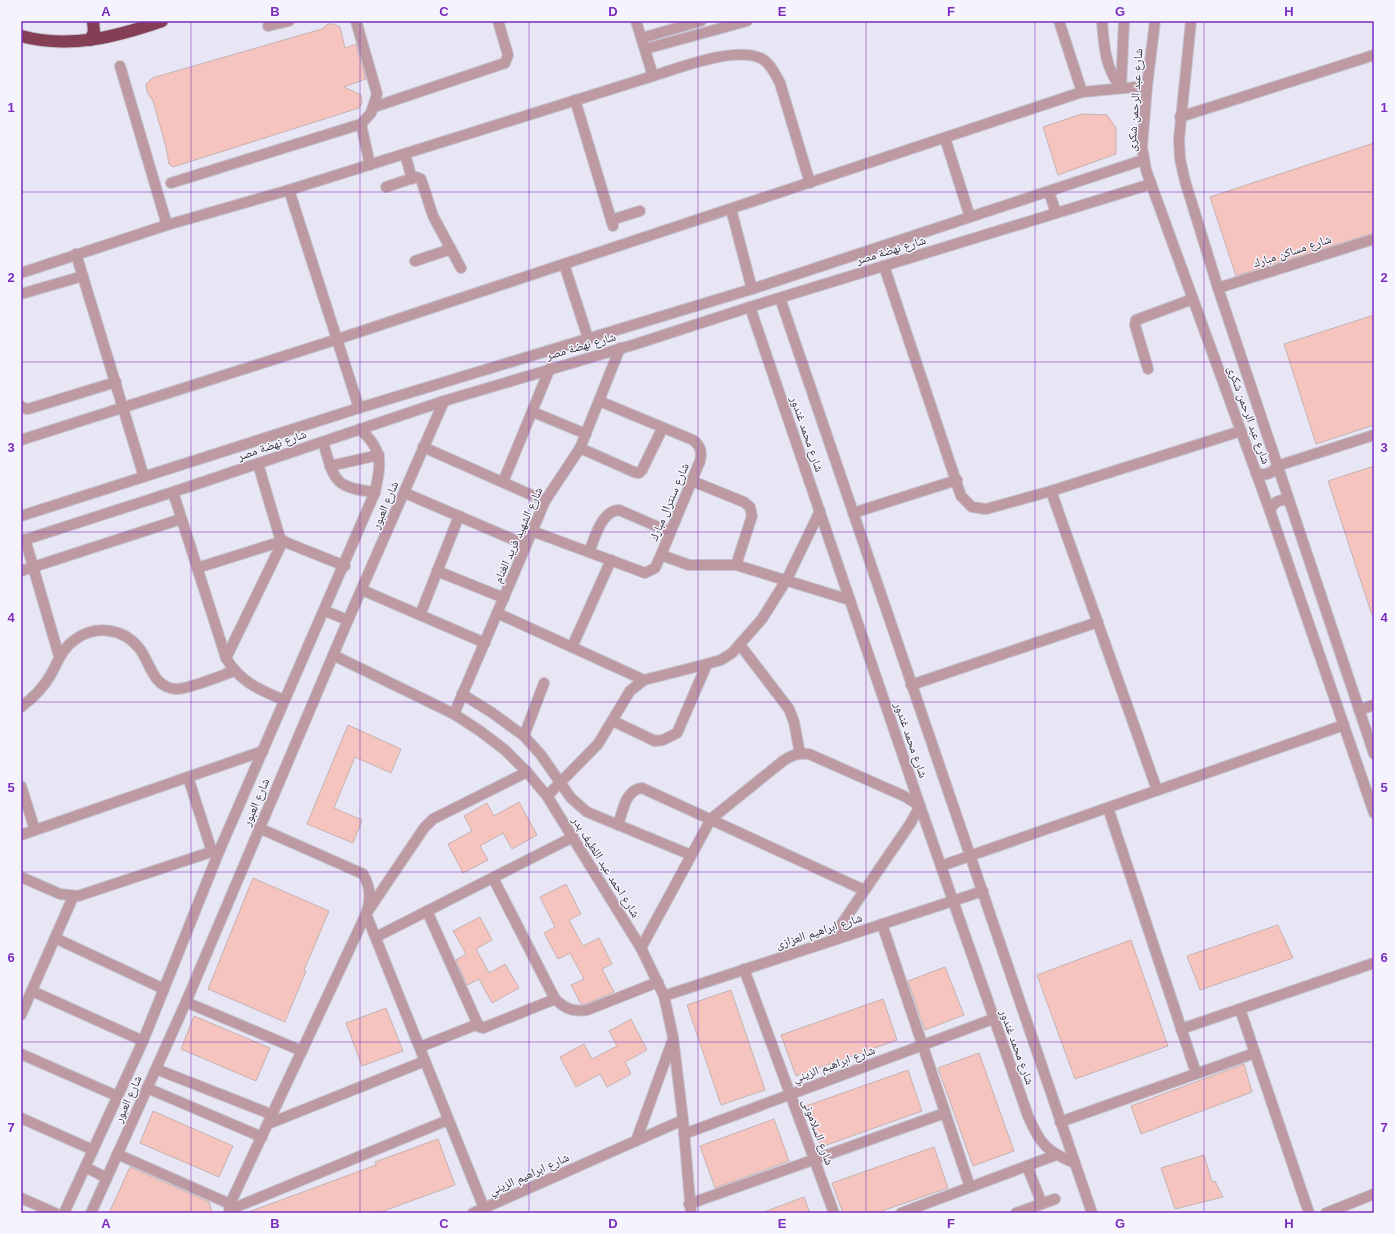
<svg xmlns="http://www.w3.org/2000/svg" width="1395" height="1234" font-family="Helvetica,'Noto Naskh Arabic',sans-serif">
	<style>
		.building { fill: #f6c4bf; stroke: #c5b3b1 }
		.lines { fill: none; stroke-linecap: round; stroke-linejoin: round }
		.minor-casing { stroke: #c4c1ce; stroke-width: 12 }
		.highway-casing { stroke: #c4c1ce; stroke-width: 14 }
		.minor { stroke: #bd99a2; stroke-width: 10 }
		.highway { stroke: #843f54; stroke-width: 12 }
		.grid { fill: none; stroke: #7b2cbf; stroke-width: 1; stroke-opacity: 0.55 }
		.labels { text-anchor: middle; stroke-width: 3; stroke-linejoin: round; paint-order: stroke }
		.street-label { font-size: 12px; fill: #343238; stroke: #f5f3fd }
		.neatline { fill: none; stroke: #7b2cbf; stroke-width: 1.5 }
		.grid-label { font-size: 13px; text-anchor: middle; font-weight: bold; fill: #7b2cbf }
	</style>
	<rect width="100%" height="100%" fill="#e8e5f4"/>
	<!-- building -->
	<g class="building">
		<path d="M328,24H334L340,27L345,48L356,44L366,79L344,87L361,95L362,103L359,108L173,167L169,164L166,147L153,101L147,92L146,84L152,78L322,29Z"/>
		<path d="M1082,114L1107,115L1116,128V154L1058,175L1043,127Z"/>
		<path d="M1374,143V233L1236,276L1210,197Z"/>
		<path d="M1374,315V425L1316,444L1284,344Z"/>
		<path d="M1374,466V615H1372L1328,481Z"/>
		<path d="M348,725L401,749L391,773L355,757L334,808L362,820L353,843L307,824Z"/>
		<path d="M519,802L537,835L512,849L503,833L480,846L488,860L463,873L448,844L472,831L464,816L487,803L494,816Z"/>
		<path d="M253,878L329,911L304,970L306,971L285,1022L208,989Z"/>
		<path d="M566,884L581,914L569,920L583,946L599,938L612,964L602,969L614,992L585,1004H581L571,985L584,979L570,953L558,959L544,933L555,927L540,897Z"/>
		<path d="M480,917L492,940L476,949L489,973L505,964L519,988L492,1003L479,979L467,985L456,960L466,954L453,931Z"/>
		<path d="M1278,925L1293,958L1200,990L1187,956Z"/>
		<path d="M1131,940L1168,1046L1075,1079L1037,975Z"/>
		<path d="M945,967L964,1015L925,1030L908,981Z"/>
		<path d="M731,990L765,1090L721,1105L687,1005Z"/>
		<path d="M883,999L897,1040L796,1076L781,1035Z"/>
		<path d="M386,1008L403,1051L362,1066L346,1023Z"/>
		<path d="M194,1016L270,1048L256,1081L181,1049Z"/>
		<path d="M631,1019L647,1050L625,1062L631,1074L607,1087L600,1074L576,1087L560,1057L584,1044L592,1059L617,1046L609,1031Z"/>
		<path d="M979,1053L1014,1151L973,1166L938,1068Z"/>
		<path d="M1244,1064L1252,1092L1141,1134L1131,1106Z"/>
		<path d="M908,1070L922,1111L821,1147L806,1106Z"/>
		<path d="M153,1111L233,1146L219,1177L140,1143Z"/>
		<path d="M774,1119L789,1161L715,1188L700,1146Z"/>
		<path d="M438,1139L455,1185L378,1213H246L376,1165L375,1162Z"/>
		<path d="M934,1147L948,1188L876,1213H843L832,1183Z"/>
		<path d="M1204,1155L1212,1182L1215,1181L1223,1197L1175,1209L1161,1168Z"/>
		<path d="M130,1167L209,1202L212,1213H109Z"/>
		<path d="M804,1197L810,1213H764V1212Z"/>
	</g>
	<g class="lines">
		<defs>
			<g id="minor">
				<path d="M636,21L653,76"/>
				<path d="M1059,21L1082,92"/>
				<path d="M1102,21C1104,47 1105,67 1121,88"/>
				<path d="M1155,21L1147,86L1142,147L1146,170L1270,511L1374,813"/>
				<path d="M1191,21L1179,139L1180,159L1185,181L1218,288L1374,754"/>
				<path d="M268,26L289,21"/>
				<path d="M642,38L701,21"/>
				<path d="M645,49L747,21"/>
				<path d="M120,66L167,225"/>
				<path d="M1121,88L1124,21"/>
				<path d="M575,100L613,226"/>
				<path d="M374,107L505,63L508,55L498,21"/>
				<path d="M1180,117L1374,55"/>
				<path d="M361,124L370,165"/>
				<path d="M945,138L970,217"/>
				<path d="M405,154L412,179"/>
				<path d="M171,183L361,124L371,113L377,94L356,21"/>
				<path d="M386,187L416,177L421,179L433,216L461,268"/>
				<path d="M289,190L359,408"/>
				<path d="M1049,192L1056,213"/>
				<path d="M731,209L752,289"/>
				<path d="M611,220L640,211"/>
				<path d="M76,254L144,477"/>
				<path d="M415,261L451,249"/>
				<path d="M564,264L588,338"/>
				<path d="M884,266L961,496L972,507L986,509L1051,491L1241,431"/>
				<path d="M21,273L167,225L289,190L653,76C679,68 739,44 764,60C772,66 775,74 780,83L810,183"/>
				<path d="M1218,288L1374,239"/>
				<path d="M21,294L83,276"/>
				<path d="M780,298L1092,1213"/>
				<path d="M750,307L920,806L1028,1116C1040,1144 1047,1152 1075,1163"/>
				<path d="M1148,369L1135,325L1136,320L1193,299"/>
				<path d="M599,401L693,440C701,446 702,452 700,461L661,555L689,565H736L850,600"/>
				<path d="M21,406L23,408L28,409L116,382"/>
				<path d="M533,412L586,434"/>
				<path d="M21,440L338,339L1082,92L1147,86"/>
				<path d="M323,442C334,479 333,488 375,492"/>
				<path d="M423,447L545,501"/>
				<path d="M580,448L634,472L639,473L642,470L662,429"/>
				<path d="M258,464L280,538L285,542L345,566"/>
				<path d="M330,466L379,455"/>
				<path d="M1256,473C1265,476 1272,474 1277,466L1374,435"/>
				<path d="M692,481L744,502L750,507L752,516L736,565"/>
				<path d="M503,482L550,368"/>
				<path d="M1051,491L1157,790"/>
				<path d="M173,492L226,658C240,682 260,690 284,700"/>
				<path d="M405,493L526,545"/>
				<path d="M1270,511C1273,502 1280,498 1289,501"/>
				<path d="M853,513L957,480"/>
				<path d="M21,516L359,408L752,289L1143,160"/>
				<path d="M532,531L645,573L655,568L661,555"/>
				<path d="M25,539L59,656"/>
				<path d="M21,541L173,492L444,401L636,344L750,307L1151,184"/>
				<path d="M589,552C595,538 601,511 619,510L670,532"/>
				<path d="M197,568L283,541"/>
				<path d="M21,571L181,519"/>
				<path d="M437,571L504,598"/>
				<path d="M362,590L485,643"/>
				<path d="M325,611L348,620"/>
				<path d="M497,613L644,680"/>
				<path d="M420,615L459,516"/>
				<path d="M740,645L789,709L794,722L800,754"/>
				<path d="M572,647L611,560"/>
				<path d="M333,655L454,714L480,731L505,750L527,772L547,796L641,948L664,996L673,1037L683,1120L691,1213"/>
				<path d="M226,658L283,541"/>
				<path d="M911,685L1098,622"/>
				<path d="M462,694L491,712L524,736L541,755L571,798L587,812L691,855"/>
				<path d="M21,707C33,698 43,688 50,676C58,662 62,648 76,639C96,625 123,628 139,648C151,663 152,687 176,689C189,689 220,676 234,671"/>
				<path d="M1359,710L1374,705"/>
				<path d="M454,714L545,501L580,448L620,348"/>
				<path d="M613,721L655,741L663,740L677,733L707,664"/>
				<path d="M524,736L544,683"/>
				<path d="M188,777L212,852"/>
				<path d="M21,786L35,830"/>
				<path d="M547,796L598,744L630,691L644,680L707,664L721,660L732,653L762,619L787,579L820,511"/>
				<path d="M1108,808L1196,1073"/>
				<path d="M618,825C623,811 625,790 642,788L864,890"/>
				<path d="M21,835L263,751"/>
				<path d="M941,866L1344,725"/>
				<path d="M21,877L60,894L78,896L220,849"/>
				<path d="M493,878L555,999C565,1009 574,1012 587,1010L658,982"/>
				<path d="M427,911L479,1027L483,1028L555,999"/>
				<path d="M882,924L970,1187"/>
				<path d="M376,937L573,837"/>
				<path d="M55,938L164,989"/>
				<path d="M641,948L711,819L783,761C792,755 798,753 809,754L904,796L920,806L910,824L830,941"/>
				<path d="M744,969L834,1213"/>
				<path d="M32,991L143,1041"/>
				<path d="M664,996L983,891"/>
				<path d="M186,1002L302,1051"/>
				<path d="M1240,1009L1309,1213"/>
				<path d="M21,1015L73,897"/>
				<path d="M1181,1029L1374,963"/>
				<path d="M420,1047L478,1024"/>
				<path d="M21,1054L117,1096"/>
				<path d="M156,1069L273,1115"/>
				<path d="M147,1088L262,1137"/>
				<path d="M21,1118L93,1150"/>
				<path d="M1060,1122L1255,1053"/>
				<path d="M268,1124L425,1061"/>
				<path d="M684,1134L993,1019"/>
				<path d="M636,1141L673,1039"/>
				<path d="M117,1154L230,1204"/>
				<path d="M1027,1166L1042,1204"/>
				<path d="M85,1167L107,1178"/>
				<path d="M21,1198L55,1213"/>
				<path d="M689,1204L945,1113"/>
				<path d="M484,1208L366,914L424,828L433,819L527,772"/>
				<path d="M229,1210L448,1120"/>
				<path d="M64,1213L143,1041L220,849L375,492C381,463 384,451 360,429"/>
				<path d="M91,1213L186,1002L348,620L444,401"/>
				<path d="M230,1213V1204L366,914C371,899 371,888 363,874L259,828"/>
				<path d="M473,1213L683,1120"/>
				<path d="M901,1213L1056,1155"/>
				<path d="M1016,1213L1055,1199"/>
				<path d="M1326,1213L1374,1194"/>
			</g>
			<g id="highway">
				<path d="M21,36C69,49 116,37 162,21"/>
				<path d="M90,40L94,32L93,21"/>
			</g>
		</defs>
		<!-- minor casing -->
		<use href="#minor" class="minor-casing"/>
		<!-- highway casing -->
		<use href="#highway" class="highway-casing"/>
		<!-- minor -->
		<use href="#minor" class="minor"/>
		<!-- highway -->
		<use href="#highway" class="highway"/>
	</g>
	<!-- grid -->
	<path class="grid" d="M191,21V1213M360,21V1213M529,21V1213M698,21V1213M866,21V1213M1035,21V1213M1204,21V1213M21,192H1374M21,362H1374M21,532H1374M21,702H1374M21,872H1374M21,1042H1374"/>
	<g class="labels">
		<!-- street labels -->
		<g class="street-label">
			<text transform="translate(1135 100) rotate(-86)" y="4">شارع عبد الرحمن شكرى</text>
			<text transform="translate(891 250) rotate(-17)" y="4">شارع نهضة مصر</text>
			<text transform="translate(1292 251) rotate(-18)" y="4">شارع مساكن مبارك</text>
			<text transform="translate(581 346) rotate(-16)" y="4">شارع نهضة مصر</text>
			<text transform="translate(1249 415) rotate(70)" y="4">شارع عبد الرحمن شكرى</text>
			<text transform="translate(807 434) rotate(71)" y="4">شارع محمد غندور</text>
			<text transform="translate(272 445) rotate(-19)" y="4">شارع نهضة مصر</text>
			<text transform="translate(669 502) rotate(-67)" y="4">شارع سنترال مبارك</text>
			<text transform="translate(385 505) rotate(-67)" y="4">شارع العبور</text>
			<text transform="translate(518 535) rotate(-66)" y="4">شارع الشهيد فريد الغنام</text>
			<text transform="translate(911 740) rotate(71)" y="4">شارع محمد غندور</text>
			<text transform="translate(256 802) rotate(-67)" y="4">شارع العبور</text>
			<text transform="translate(606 867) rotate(58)" y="4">شارع احمد عبد اللطيف بدر</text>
			<text transform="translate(819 931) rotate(-18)" y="4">شارع ابراهيم العزازى</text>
			<text transform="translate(1017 1047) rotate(70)" y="4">شارع محمد غندور</text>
			<text transform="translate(834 1064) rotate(-20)" y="4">شارع ابراهيم الزيني</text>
			<text transform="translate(128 1099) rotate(-66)" y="4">شارع العبور</text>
			<text transform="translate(818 1132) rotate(70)" y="4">شارع السلامونى</text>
			<text transform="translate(529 1174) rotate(-24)" y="4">شارع ابراهيم الزيني</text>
		</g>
	</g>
	<!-- border -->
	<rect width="1395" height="1234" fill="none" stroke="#f5f3fd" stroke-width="44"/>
	<rect x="22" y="22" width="1351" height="1190" class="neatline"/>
	<g class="grid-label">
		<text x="106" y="16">A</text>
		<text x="275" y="16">B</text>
		<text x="444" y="16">C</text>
		<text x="613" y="16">D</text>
		<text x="782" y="16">E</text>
		<text x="951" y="16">F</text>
		<text x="1120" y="16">G</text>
		<text x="1289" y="16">H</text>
		<text x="11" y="112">1</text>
		<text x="1384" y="112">1</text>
		<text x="11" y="282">2</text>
		<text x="1384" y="282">2</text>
		<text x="11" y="452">3</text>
		<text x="1384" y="452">3</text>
		<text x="11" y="622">4</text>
		<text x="1384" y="622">4</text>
		<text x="11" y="792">5</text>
		<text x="1384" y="792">5</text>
		<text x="11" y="962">6</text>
		<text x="1384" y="962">6</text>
		<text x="11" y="1132">7</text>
		<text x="1384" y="1132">7</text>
		<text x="106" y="1228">A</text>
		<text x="275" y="1228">B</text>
		<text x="444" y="1228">C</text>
		<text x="613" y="1228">D</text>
		<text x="782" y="1228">E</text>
		<text x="951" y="1228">F</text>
		<text x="1120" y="1228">G</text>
		<text x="1289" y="1228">H</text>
	</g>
</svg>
